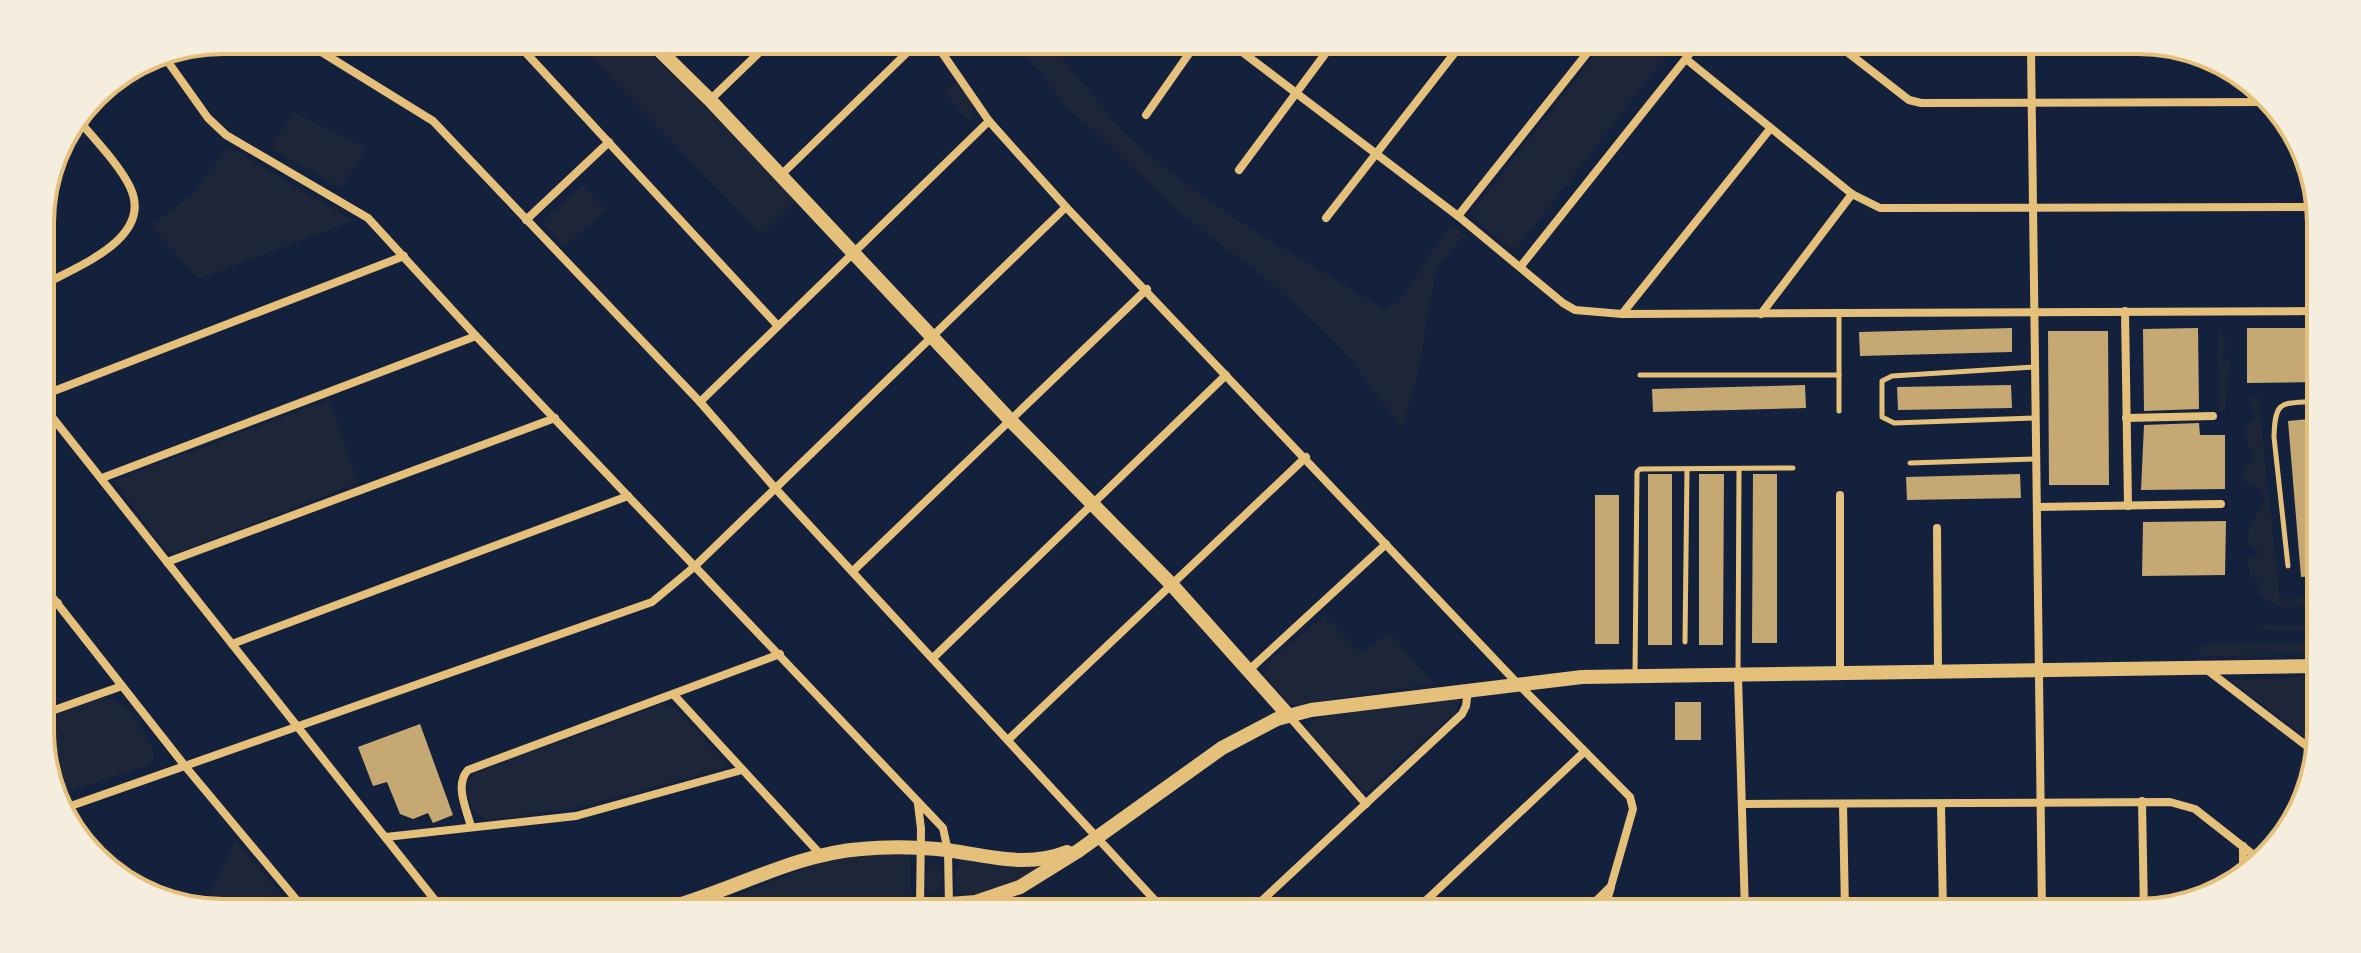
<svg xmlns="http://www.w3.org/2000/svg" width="2361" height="953" font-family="Rubik,sans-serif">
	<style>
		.green { fill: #1d2539 }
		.building { fill: #c6a872 }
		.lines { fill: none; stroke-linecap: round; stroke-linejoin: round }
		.service { stroke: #e5c07b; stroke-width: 5 }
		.minor { stroke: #e5c07b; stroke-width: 8 }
		.tertiary { stroke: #e5c07b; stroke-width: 14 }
		.secondary { stroke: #e5c07b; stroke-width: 14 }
		.rim { fill: none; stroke: #e5c07b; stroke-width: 4 }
	</style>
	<rect width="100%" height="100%" fill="#14213d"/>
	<!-- green -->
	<g class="green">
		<path d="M577,42H636L694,93L795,201L761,235Z"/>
		<path d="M1015,44C1025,44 1037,42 1046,44C1058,47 1110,119 1126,134C1201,204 1295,255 1383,308C1408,303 1415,274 1428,256C1435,245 1444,235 1452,224L1464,235L1436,270L1418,374L1402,428L1346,354L1314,322L1265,278L1182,215L1101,137L1064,106L1043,75Z"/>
		<path d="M1601,47H1673L1518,247L1515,249L1506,245L1476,220L1472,216L1473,211Z"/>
		<path d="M957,81C966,94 980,107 971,123L944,92Z"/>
		<path d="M294,112L367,148L341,188L270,148Z"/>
		<path d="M228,146L353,221L199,279L151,226L194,192Z"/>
		<path d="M583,185L606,210L564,247L542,222Z"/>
		<path d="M2218,324L2228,347L2223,349V359L2230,360L2225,411H2219Z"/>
		<path d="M2255,395H2258L2280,599L2314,598V606C2286,606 2277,613 2256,591L2261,585L2250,575L2247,559L2256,556L2259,552L2255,547L2247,544L2249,528L2265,500L2262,490L2245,482L2242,467L2251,464L2255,454C2245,443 2238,429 2254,419C2256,410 2249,406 2249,399Z"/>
		<path d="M330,399L358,483L177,553L166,552L114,481Z"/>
		<path d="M1325,615L1360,653L1389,632L1434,684L1292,705L1264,676L1268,662Z"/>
		<path d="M2259,625H2313V635L2303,631L2261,629Z"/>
		<path d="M2313,641V654L2202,656L2197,649L2204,644Z"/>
		<path d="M2313,677L2312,743L2230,680Z"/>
		<path d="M101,698C130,698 140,729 154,751V759L149,765L63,793L59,789L43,750V720Z"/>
		<path d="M1455,698L1459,701L1455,712L1368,791L1363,790L1308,733C1309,722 1312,720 1323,716Z"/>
		<path d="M661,705L673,706L726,763L725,768L574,808L488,820L475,813C469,798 460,785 475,773Z"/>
		<path d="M235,840L289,904L205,903Z"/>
		<path d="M871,854H906L910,857L911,895L905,898L824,906H708L821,862Z"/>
		<path d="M959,858L1045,864L1023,880L968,898L956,894L955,873Z"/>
		<path d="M935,862C945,870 943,887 934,896L927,891L925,877L930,864Z"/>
	</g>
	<!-- building -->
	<g class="building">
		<path d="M2012,328V352L1860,356L1859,332Z"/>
		<path d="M2198,328L2199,409L2144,411L2143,329Z"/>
		<path d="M2247,328H2318L2317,382L2247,383Z"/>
		<path d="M2048,331H2108L2109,485H2049Z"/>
		<path d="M1805,385L1806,408L1653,412L1652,389Z"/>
		<path d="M2011,385L2012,408L1898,410L1897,387Z"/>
		<path d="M2309,419L2315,488L2314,576L2301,577L2288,421Z"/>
		<path d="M2199,423L2200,435H2225V489L2141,490L2144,425Z"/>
		<rect x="1648" y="474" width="24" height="171"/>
		<path d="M1699,474H1724L1723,645H1699Z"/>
		<path d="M1753,474H1777V643H1752Z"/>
		<path d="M2020,474L2021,498L1907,500L1906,477Z"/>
		<rect x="1595" y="495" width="24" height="149"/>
		<path d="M2226,521L2225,575L2142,576L2143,522Z"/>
		<rect x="1675" y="702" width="26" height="38"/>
		<path d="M420,724L453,815L433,823L428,813L413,819L400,814L387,782L373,786L358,747Z"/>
	</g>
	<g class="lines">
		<!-- service -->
		<g class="service">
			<path d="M2035,367L1892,376L1882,381V417L1894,423L2035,418"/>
			<path d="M1640,375H1839"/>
			<path d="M1839,411V313"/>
			<path d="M1910,463L2036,459"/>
			<path d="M2288,566L2274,437C2275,398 2282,404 2317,401"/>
			<path d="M1685,642L1687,469"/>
			<path d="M1738,671L1739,469"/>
			<path d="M1635,674L1637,472L1640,469L1793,468"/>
		</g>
		<!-- minor -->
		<g class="minor">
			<path d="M302,40L433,121L700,402L775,488L1162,908"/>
			<path d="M515,41L778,326"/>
			<path d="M936,44L989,121L1066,207L1518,684L1630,797L1633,809L1611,886L1587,910"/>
			<path d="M1233,45L1458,216L1563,303L1575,310L1622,314L2318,311"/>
			<path d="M1842,48L1909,100L1921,103L2275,102"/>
			<path d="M2031,49L2042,912"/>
			<path d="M161,52L208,118L226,135L368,218L476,336L943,828L948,851L949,906"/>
			<path d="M1686,59L1852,194L1880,208L2319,207"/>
			<path d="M710,100L769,43"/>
			<path d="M1146,115L1195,45"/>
			<path d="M1239,170L1331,46"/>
			<path d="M781,175L917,43"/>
			<path d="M1458,216L1592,47"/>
			<path d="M1326,218L1460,46"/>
			<path d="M526,220L609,142"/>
			<path d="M1521,266L1695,47"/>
			<path d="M41,286C75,267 155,239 130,187C119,164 93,138 77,118"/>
			<path d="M2125,311L2128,506"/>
			<path d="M1622,314L1770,129"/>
			<path d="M1761,314L1852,194"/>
			<path d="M41,396L404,256"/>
			<path d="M700,402L989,121"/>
			<path d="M41,403L438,904"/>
			<path d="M2126,418L2213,416"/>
			<path d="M102,478L476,336"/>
			<path d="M2037,507L2221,504"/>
			<path d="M1937,528L1938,672"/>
			<path d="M167,562L555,418"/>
			<path d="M853,571L1147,289"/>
			<path d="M42,584L185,766L300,904"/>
			<path d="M43,609L58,603"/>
			<path d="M232,644L628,496"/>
			<path d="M933,658L1226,375"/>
			<path d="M2206,669L2312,750"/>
			<path d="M1249,670L1386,544"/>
			<path d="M1840,674V495"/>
			<path d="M1738,676L1745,911"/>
			<path d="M674,695L821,855"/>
			<path d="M43,714L122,686"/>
			<path d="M1289,716L1366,804"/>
			<path d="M1009,739L1306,457"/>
			<path d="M43,761L52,783"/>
			<path d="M2142,801L2144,913"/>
			<path d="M918,804L921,829L920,907"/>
			<path d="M1742,804L2170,802L2195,809L2260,860"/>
			<path d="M1941,804L1943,912"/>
			<path d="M1843,805L1845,911"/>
			<path d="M65,808L652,602L694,567L1066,207"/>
			<path d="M471,827C467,810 454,785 468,770L780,654"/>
			<path d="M386,837L576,816L742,770"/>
			<path d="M2243,846V878"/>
			<path d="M1254,908L1462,714L1466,706L1468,690"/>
			<path d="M1417,909L1584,752"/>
			<path d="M1604,910L1611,887"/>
		</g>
		<!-- tertiary -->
		<path class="tertiary" d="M651,42L710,100L1011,421L1172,585L1288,715"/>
		<!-- secondary -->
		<g class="secondary">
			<path d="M675,906C737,888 796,854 861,849C890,846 919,847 947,850C988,856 1027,868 1067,852"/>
			<path d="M909,907L976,902L1020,887L1078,851L1222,748L1277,719L1311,710L1582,677L2313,666"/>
		</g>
	</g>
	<!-- crop -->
	<path d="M0 0H2361V953H0ZM223 54H2138A169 169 0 0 1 2307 223V730A169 169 0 0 1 2138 899H223A169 169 0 0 1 54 730V223A169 169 0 0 1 223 54Z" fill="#f5edde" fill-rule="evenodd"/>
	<path class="rim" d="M223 54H2138A169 169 0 0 1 2307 223V730A169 169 0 0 1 2138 899H223A169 169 0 0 1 54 730V223A169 169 0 0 1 223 54Z"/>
</svg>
